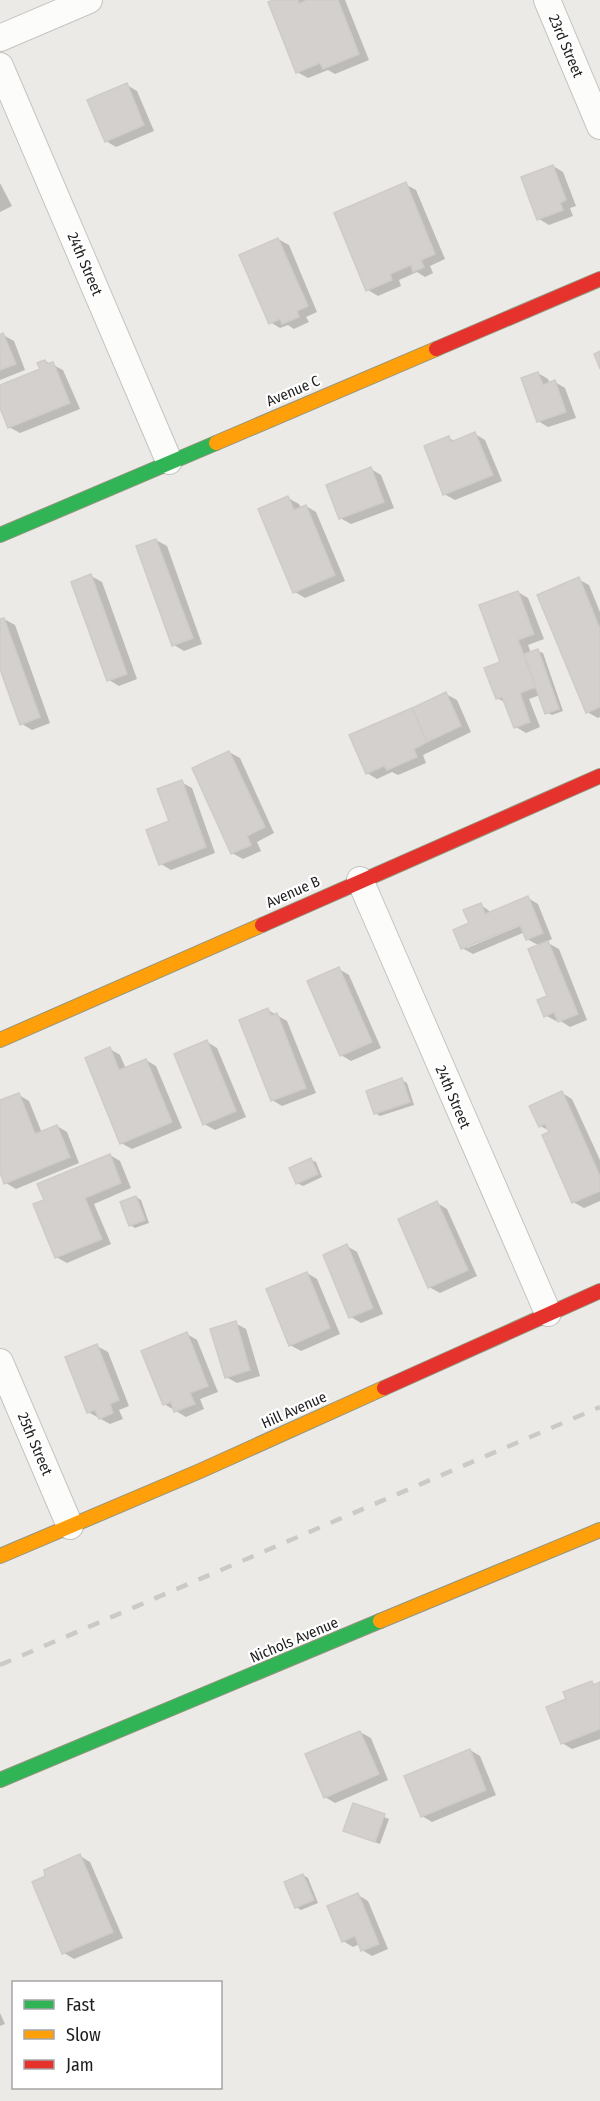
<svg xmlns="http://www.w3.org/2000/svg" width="600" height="2101" font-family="'Fira Sans Condensed',sans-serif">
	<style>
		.shadow { fill: #0003; fill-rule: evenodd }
		.building { fill: #d3d0cd; stroke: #cfccc8; stroke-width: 1.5 }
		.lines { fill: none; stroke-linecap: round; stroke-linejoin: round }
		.street-casing { stroke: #c5c4c3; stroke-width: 28 }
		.fast-casing { stroke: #93957e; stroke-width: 16 }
		.slow-casing { stroke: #93957e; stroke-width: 16 }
		.jam-casing { stroke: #93957e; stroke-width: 16 }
		.street { stroke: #fcfcfb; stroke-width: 26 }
		.fast { stroke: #30b455; stroke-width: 14 }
		.slow { stroke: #ff9f0a; stroke-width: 14 }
		.jam { stroke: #e5322d; stroke-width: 14 }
		.rail { stroke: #cacac9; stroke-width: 4.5; stroke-dasharray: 12 12; stroke-linecap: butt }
		.labels { text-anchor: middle; stroke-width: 4.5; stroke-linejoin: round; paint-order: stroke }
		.street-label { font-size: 15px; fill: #1e1e1e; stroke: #fff }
	</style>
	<rect width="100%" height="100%" fill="#eceae7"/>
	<!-- shadow -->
	<g class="shadow">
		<path d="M278,0H305L306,3L309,0H345L369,60L335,74L328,70L308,78L297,72Z"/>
		<path d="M127,85L137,91L154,131L116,147L106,141Z"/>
		<path d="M553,166L563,172L576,206L570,208L573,216L549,225L539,219Z"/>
		<path d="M0,183L12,206L0,212Z"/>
		<path d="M405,184L416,190L445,259L430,266L433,273L425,277L417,272L399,280L401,286L378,296L368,290Z"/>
		<path d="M278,239L289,245L317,312L306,317L309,322L294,329L288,325L280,328L270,322Z"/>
		<path d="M3,335L14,341L25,370L0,380V336Z"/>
		<path d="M45,361L63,370L80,409L20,433L9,427L0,404V386L41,369Z"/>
		<path d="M538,373L548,379L550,384L555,382L565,388L576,418L548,427L538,421Z"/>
		<path d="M475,434L485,440L502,481L455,500L444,494L449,438L456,442Z"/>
		<path d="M371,469L381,475L394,508L351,524L340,518Z"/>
		<path d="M288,498L299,504L301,508L306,506L316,512L345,581L305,598L295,592Z"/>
		<path d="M156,540L167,546L202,644L184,651L174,645Z"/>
		<path d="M91,576L102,582L137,679L119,686L109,680Z"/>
		<path d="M578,579L589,585L600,612V717L598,718L587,712Z"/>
		<path d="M518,592L528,598L544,639L528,645L531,653L538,651L543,653L563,711L552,715L546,712L540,695L529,699L540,727L526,733L516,727L506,703L497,698L502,663Z"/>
		<path d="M4,619L15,625L50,723L32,730L22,724L0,665V621Z"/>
		<path d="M446,694L457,700L471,732L423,755L426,763L398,775L392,772L377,779L367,773Z"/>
		<path d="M229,752L240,758L274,833L257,842L261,851L243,859L232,853Z"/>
		<path d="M181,782L192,788L215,853L171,870L161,864Z"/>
		<path d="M528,898L538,904L552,939L546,942L559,949L587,1020L570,1027L559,1020L556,1021L545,1015L549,997L540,946L527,939L525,932L473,954L462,948L471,924L481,905L492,913ZM526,920L527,923L467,948V945Z"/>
		<path d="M339,969L349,975L381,1048L351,1061L341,1055Z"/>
		<path d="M268,1010L287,1021L316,1093L282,1106L272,1100Z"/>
		<path d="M207,1042L217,1048L246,1117L215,1130L204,1124Z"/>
		<path d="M110,1049L120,1055L126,1069L146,1060L156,1066L182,1128L132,1149L121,1143Z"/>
		<path d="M402,1080L407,1083L414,1105L380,1116L375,1113Z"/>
		<path d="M562,1093L572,1099L600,1160V1201L584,1208L573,1202L544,1136L552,1132L540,1126Z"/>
		<path d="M19,1095L29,1101L42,1133L57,1126L67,1132L79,1163L16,1189L6,1183L0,1168V1102Z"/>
		<path d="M110,1155L120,1161L131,1188L94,1204L111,1244L67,1263L56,1257L46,1201Z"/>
		<path d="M311,1160L316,1162L322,1177L303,1186L297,1183Z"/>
		<path d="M136,1197L141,1200L149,1223L135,1228L130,1225Z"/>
		<path d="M437,1203L447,1209L477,1276L440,1293L429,1287Z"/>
		<path d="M347,1246L357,1252L383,1314L361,1323L351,1317Z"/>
		<path d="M307,1273L317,1279L340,1334L301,1351L290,1345Z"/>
		<path d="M235,1323L246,1329L260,1376L237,1383L226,1377Z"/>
		<path d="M187,1334L197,1340L218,1392L200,1399L204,1409L186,1417L164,1404Z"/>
		<path d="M97,1346L108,1352L129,1406L119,1410L123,1419L110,1424L88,1412Z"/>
		<path d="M591,1682L596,1685L600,1684V1739L572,1749L562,1743L568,1700Z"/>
		<path d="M360,1732L371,1738L388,1780L335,1803L325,1797Z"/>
		<path d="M470,1750L480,1756L496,1795L432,1822L422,1816Z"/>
		<path d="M354,1805L389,1819L380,1844L350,1833Z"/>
		<path d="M80,1856L90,1862L123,1938L74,1959L64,1953L46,1877Z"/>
		<path d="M303,1875L308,1878L318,1903L301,1910L296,1907Z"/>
		<path d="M358,1895L368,1901L388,1949L372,1956L362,1950L360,1944L353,1947L343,1941Z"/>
		<path d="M0,2013L5,2024L0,2026Z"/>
	</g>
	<!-- building -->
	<g class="building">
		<path d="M274,0H298L299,4L307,0H338L359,54L323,69L320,63L296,73L268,2Z"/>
		<path d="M127,83L144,125L105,142L87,100Z"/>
		<path d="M553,165L566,200L560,203L563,210L537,220L521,177Z"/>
		<path d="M406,182L435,254L421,260L424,267L413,272L411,265L390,274L392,280L366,291L334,213Z"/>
		<path d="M278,238L308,306L297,311L299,317L282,324L280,319L269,324L239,255Z"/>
		<path d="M3,333L16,364L0,370V335Z"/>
		<path d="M600,351V369L594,354Z"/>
		<path d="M45,360L47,364L53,362L70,403L8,428L0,408V385L40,369L37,363Z"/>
		<path d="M538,372L543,385L555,380L566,412L537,422L521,378Z"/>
		<path d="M475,432L493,475L443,495L424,446L449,436L451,442Z"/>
		<path d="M371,467L384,502L339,519L326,485Z"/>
		<path d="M288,496L294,510L306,505L335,575L293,593L258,509Z"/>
		<path d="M156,539L193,638L172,646L136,546Z"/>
		<path d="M91,574L127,674L107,681L71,582Z"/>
		<path d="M579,577L600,629V707L586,713L537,595Z"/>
		<path d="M518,591L534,634L518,640L536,687L520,693L530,722L514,728L502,697L496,699L484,668L500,662L479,605Z"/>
		<path d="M4,618L40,717L20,725L0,669V619Z"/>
		<path d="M538,649L559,709L545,714L524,654Z"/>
		<path d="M446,692L461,726L427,742L412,708Z"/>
		<path d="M412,708L427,742L414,749L417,757L387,770L384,766L366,774L349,735Z"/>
		<path d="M229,751L265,827L247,836L251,845L231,854L192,768Z"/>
		<path d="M182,780L206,847L159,865L146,830L169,821L157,789Z"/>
		<path d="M528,896L543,933L526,940L520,925L461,949L453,930L469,923L463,910L481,903L485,914Z"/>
		<path d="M548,941L578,1014L558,1022L554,1012L544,1017L537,1000L547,996L528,949Z"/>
		<path d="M339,967L372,1042L340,1056L307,981Z"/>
		<path d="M268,1008L271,1016L277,1013L306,1088L271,1101L239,1020Z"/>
		<path d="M207,1040L236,1111L203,1125L174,1054Z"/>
		<path d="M110,1047L119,1070L146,1059L172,1122L120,1144L85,1058Z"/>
		<path d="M402,1078L410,1102L374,1114L366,1091Z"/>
		<path d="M562,1091L600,1176V1191L572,1203L542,1135L549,1132L545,1124L539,1127L529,1106Z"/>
		<path d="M19,1093L35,1134L57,1125L70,1157L4,1184L0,1172V1100Z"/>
		<path d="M110,1154L121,1183L85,1198L102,1239L55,1258L33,1204L44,1200L37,1184Z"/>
		<path d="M311,1158L318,1174L296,1184L289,1168Z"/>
		<path d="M136,1196L145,1220L129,1226L120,1202Z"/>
		<path d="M437,1201L468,1270L428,1288L398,1219Z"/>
		<path d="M347,1244L373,1308L349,1318L323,1255Z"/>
		<path d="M307,1272L330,1328L289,1346L266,1289Z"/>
		<path d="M236,1321L250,1370L225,1378L210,1329Z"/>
		<path d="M187,1332L208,1386L190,1393L195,1404L174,1412L171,1402L163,1405L141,1351Z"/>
		<path d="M97,1344L119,1400L110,1404L113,1413L99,1419L95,1410L87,1413L65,1357Z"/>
		<path d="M592,1681L593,1685L600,1682V1729L561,1744L546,1707L566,1699L563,1692Z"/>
		<path d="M360,1731L379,1774L324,1798L305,1754Z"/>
		<path d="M470,1749L486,1790L421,1817L404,1776Z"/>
		<path d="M353,1803L385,1814L375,1842L343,1831Z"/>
		<path d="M80,1854L113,1932L62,1954L32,1882L45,1876L44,1870Z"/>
		<path d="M303,1874L314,1900L295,1908L284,1882Z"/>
		<path d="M358,1893L379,1944L361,1951L355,1936L342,1942L327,1906Z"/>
	</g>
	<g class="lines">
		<defs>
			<g id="street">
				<path d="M547,0L600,126"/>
				<path d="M0,38L89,0"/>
				<path d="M0,66L169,461"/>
				<path d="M360,880L548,1313"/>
				<path d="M0,1362L70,1526"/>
			</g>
			<g id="fast">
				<path d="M0,535L216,443"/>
				<path d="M0,1780L380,1621"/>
			</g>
			<g id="slow">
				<path d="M216,443L436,349"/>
				<path d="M0,1040L262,925"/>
				<path d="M0,1556L200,1471L384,1388"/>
				<path d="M380,1621L600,1530"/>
			</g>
			<g id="jam">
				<path d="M436,349L600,279"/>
				<path d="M262,925L600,776"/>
				<path d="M384,1388L600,1291"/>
			</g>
		</defs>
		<!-- street casing -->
		<use href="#street" class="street-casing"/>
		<!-- fast casing -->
		<use href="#fast" class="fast-casing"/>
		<!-- slow casing -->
		<use href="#slow" class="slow-casing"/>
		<!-- jam casing -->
		<use href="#jam" class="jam-casing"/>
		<!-- street -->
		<use href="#street" class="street"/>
		<!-- fast -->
		<use href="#fast" class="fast"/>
		<!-- slow -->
		<use href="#slow" class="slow"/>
		<!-- jam -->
		<use href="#jam" class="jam"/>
		<!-- rail -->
		<path class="rail" d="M0,1665L600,1407"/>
	</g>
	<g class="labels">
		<!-- street labels -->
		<g class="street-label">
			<text transform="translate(566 46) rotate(67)" y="5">23rd Street</text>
			<text transform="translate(85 264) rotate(67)" y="5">24th Street</text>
			<text transform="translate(293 391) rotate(-23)" y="5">Avenue C</text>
			<text transform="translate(293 892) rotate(-24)" y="5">Avenue B</text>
			<text transform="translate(453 1097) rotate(67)" y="5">24th Street</text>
			<text transform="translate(294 1410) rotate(-24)" y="5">Hill Avenue</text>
			<text transform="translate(35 1444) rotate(67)" y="5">25th Street</text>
			<text transform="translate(294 1640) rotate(-23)" y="5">Nichols Avenue</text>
		</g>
	</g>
	<!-- legend -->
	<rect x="12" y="1981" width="210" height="108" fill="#ffffff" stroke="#a5a5a5" stroke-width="1.5"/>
	<rect x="24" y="2000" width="30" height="9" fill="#30b455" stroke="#a5a5a5" stroke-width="1.5"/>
	<text x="66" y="2011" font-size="18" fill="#1e1e1e">Fast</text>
	<rect x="24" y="2030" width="30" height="9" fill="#ff9f0a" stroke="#a5a5a5" stroke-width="1.5"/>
	<text x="66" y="2041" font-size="18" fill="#1e1e1e">Slow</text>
	<rect x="24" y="2060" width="30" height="9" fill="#e5322d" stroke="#a5a5a5" stroke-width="1.5"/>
	<text x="66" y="2071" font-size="18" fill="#1e1e1e">Jam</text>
</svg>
